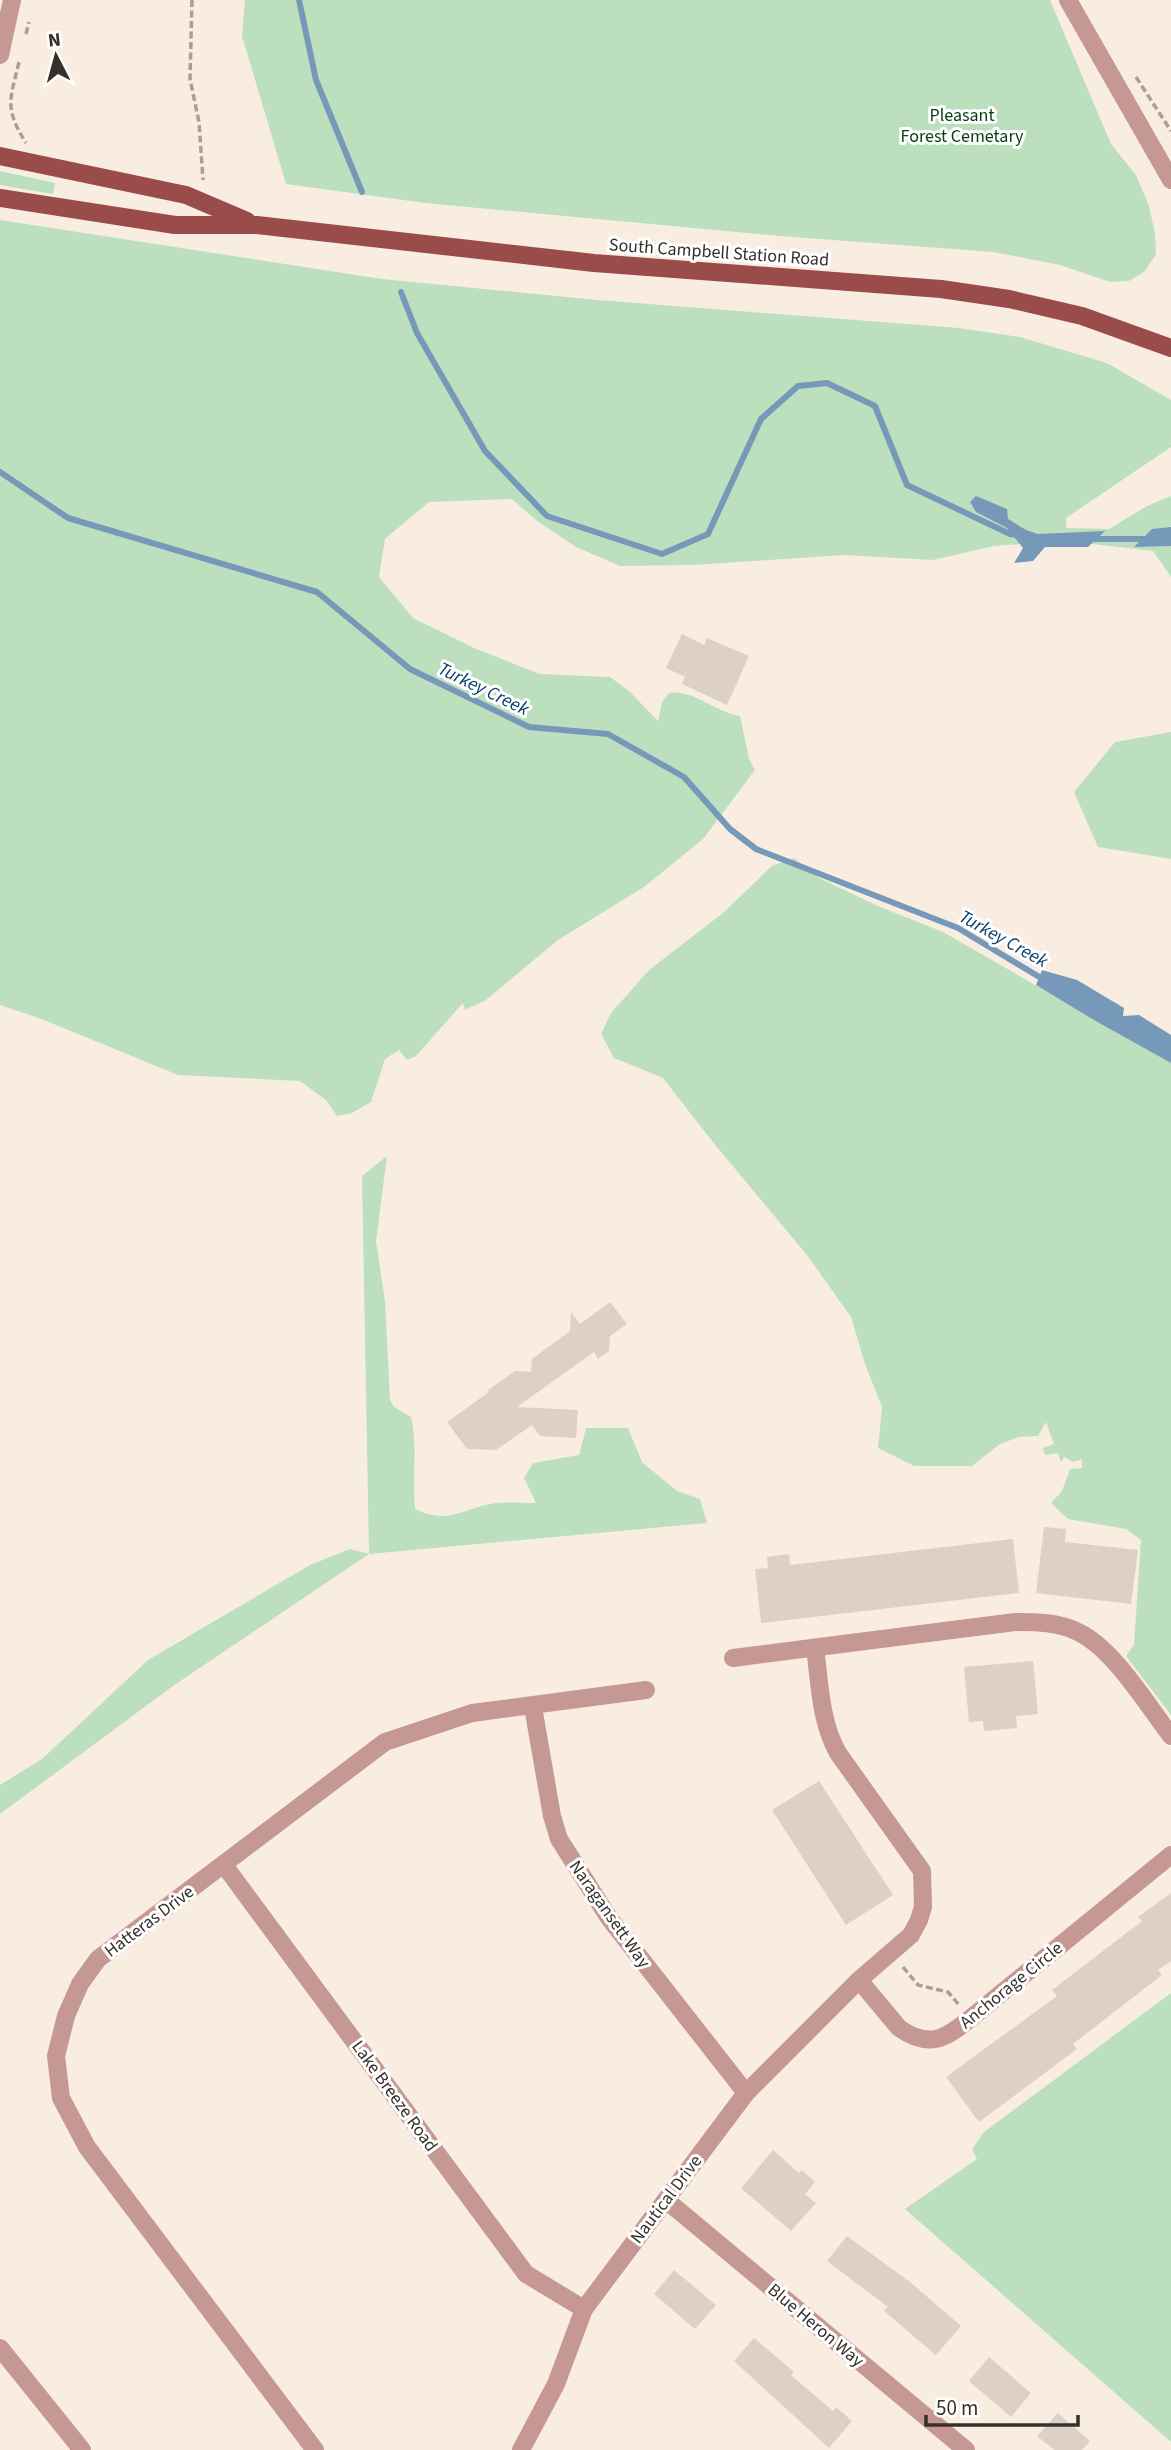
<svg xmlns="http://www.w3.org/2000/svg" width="1171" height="2450" font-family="'Source Sans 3',sans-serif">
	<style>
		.green { fill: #bce0be }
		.water { fill: #7698b9 }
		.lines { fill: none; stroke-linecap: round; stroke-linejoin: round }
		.stream { stroke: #7698b9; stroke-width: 6 }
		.building { fill: #ddd1c7 }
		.path { stroke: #a99f97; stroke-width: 3.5; stroke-dasharray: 7 3.5; stroke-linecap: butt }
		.minor { stroke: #c59894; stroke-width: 18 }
		.major { stroke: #9a4c4a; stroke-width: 18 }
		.labels { text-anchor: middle; stroke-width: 6; stroke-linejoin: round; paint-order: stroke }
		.park-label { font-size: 18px; fill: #043e11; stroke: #fff }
		.street-label { font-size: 18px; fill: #35302c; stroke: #fff }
		.water-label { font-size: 19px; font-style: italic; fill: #09406c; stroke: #fff }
	</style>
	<rect width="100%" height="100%" fill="#f9ede2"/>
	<!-- green -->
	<g class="green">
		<path d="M245,0H1050L1111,144L1136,175L1149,206L1155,233L1156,254L1145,271L1129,281L1110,282L1060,265L993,252L780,236L425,203L286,184L242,36Z"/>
		<path d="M0,171L55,183L53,194L0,185Z"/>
		<path d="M0,220L382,279L598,300L959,328L1020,337L1107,363L1171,400V447L1066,518V528L1109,529L1147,506L1171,496V577L1153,551L1067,541L994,546L933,560L844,555L694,565L620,566L576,547L537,521L512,499L429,502L385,539L379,577L413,618L474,648L540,674L610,677L629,691L658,721L662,702L669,693C694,689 716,713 740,716L749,759L755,770L703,839L644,887L558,940L486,1000L465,1010L463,1003L416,1056L407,1060L399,1050L385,1059L371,1102L352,1113L337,1116L326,1100L300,1081L178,1075L39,1018L0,1005Z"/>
		<path d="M1171,732V859L1098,847L1074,792L1115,742Z"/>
		<path d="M794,858L819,878L878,906L943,932L1171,1063V1715L1126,1656L1134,1645L1141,1540L1126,1529L1068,1519L1051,1503L1062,1491L1070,1469L1082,1468V1459L1073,1462L1064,1457L1061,1462L1058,1453L1045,1455L1043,1448L1054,1444L1046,1422L1038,1436L1019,1437L1000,1444L972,1466H914L878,1448L882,1407L865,1364L851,1317L807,1255L712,1141L663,1078L614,1058L601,1034L611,1013L649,970L723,913L772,866Z"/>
		<path d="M387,1156L376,1241L385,1301L390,1400L394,1407L411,1417C418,1447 412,1478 415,1509C451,1526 463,1507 497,1503C509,1502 523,1503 536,1503L524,1478L533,1463L579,1455L586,1428H628L642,1462L677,1491L700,1499L707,1523L369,1554L173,1686L0,1814V1785L42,1759L148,1660L310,1565L350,1549L369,1554L362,1176Z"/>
		<path d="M1171,1993V2442L905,2209L977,2159L972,2149L984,2132Z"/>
	</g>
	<!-- water -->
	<g class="water">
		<path d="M976,496L1007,509L1008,519L1026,530L1038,534L1105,531L1088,547H1045L1033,561L1014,563L1023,548L1007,528L976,512L970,502Z"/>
		<path d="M1171,527V546L1134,547L1152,529Z"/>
		<path d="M1042,970L1077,980L1124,1008L1123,1016L1139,1015L1171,1035V1063L1094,1020L1036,985Z"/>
	</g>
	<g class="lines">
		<!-- stream -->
		<g class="stream">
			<path d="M299,0L316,80L362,192"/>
			<path d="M401,292L417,333L485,451L547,516L662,554L708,534L761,419L798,386L827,383L875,406L907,485L1010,534L1019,535"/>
			<path d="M0,472L68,518L317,592L410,669L529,727L608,734L684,777L730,829L756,849L958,928L1046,981"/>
			<path d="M1089,539H1148"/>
		</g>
	</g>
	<!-- building -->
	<g class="building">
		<path d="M682,634L704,645L707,638L749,656L727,705L682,684L685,677L666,668Z"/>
		<path d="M610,1302L627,1324L610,1336L609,1351L598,1359L594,1352L517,1407L578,1410L576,1438L540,1436L532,1425L496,1450L467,1449L447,1422L489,1392L488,1390L515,1371L531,1372L532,1359L570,1331L571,1312L580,1324Z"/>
		<path d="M1044,1527L1066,1529L1065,1542L1138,1550L1131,1604L1036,1593Z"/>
		<path d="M1013,1539L1019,1593L761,1623L755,1569L768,1568L767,1557L789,1554L790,1565Z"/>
		<path d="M1033,1661L1038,1714L1016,1716L1017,1728L984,1731L983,1721L969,1722L964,1667Z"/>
		<path d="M819,1781L893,1895L846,1925L772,1810Z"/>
		<path d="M1171,1893V1961L1158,1970L1162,1975L1073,2044L1077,2049L979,2122L946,2077L1057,1996L1052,1990L1142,1921L1138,1917Z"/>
		<path d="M773,2150L799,2173L802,2170L815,2182L805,2194L816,2203L791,2231L741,2188Z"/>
		<path d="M847,2236L910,2282L961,2326L936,2355L884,2311L888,2307L827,2261Z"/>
		<path d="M674,2270L716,2305L695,2329L654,2294Z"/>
		<path d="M754,2338L794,2372L791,2375L833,2411L836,2407L852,2421L829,2448L734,2361Z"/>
		<path d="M989,2357L1031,2393L1011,2417L969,2381Z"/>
		<path d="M1058,2413L1090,2441L1082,2450H1054L1037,2436Z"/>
	</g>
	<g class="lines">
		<!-- path -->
		<g class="path">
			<path d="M192,0L190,79L199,122L203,180"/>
			<path d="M26,34L29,22"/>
			<path d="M19,62C10,100 4,108 26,143"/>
			<path d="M1136,77L1171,131"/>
			<path d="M903,1967L918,1985L948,1992L960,2006"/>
		</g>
		<!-- minor -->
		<g class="minor">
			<path d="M1068,0L1171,180"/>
			<path d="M0,55L12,0"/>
			<path d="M733,1658L1015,1622C1036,1622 1059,1622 1078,1632C1114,1649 1147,1705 1171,1736"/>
			<path d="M533,1707L552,1816L559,1839L609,1918L746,2093"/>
			<path d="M224,1865L526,2274L584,2309"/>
			<path d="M859,1980L899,2028C929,2049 945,2039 971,2018L1171,1855"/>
			<path d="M666,2200L966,2450"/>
			<path d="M0,2348L82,2450"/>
			<path d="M315,2450L87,2147L61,2098L56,2056L66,2016L80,1984L98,1959L385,1742L472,1713L646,1690"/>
			<path d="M521,2450L556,2384L584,2309L746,2093L859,1980L911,1935L919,1920L923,1907L922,1871L838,1753C820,1721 820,1684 815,1648"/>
		</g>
		<!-- major -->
		<g class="major">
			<path d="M0,156L186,195L247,221"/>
			<path d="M0,198L175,225H257L594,263L941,289L1009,299L1082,316L1171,348"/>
		</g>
	</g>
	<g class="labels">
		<!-- park labels -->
		<g class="park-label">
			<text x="962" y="121">Pleasant<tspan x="962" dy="21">Forest Cemetary</tspan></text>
		</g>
		<!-- street labels -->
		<g class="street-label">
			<text transform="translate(719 252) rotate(4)" y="6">South Campbell Station Road</text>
			<text transform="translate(610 1914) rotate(55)" y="6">Naragansett Way</text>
			<text transform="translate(149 1921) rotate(-37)" y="6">Hatteras Drive</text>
			<text transform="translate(1011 1985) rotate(-39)" y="6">Anchorage Circle</text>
			<text transform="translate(395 2096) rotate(54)" y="6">Lake Breeze Road</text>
			<text transform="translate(666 2199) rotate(-53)" y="6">Nautical Drive</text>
			<text transform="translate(816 2325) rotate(40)" y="6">Blue Heron Way</text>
		</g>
		<!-- water labels -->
		<g class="water-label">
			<text transform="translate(484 688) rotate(26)" y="7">Turkey Creek</text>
			<text transform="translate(1004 938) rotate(29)" y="7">Turkey Creek</text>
		</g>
	</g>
	<!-- north arrow -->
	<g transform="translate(56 56) rotate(354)" stroke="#ffffff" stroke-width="5" paint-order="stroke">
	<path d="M0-5L12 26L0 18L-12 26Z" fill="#35302c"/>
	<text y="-10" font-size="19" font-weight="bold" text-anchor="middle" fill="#35302c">N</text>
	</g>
	<!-- scale -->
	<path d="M926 2415v10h152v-10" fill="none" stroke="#35302c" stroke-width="3.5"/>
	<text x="936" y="2415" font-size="21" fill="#35302c" stroke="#ffffff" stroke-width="5" paint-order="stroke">50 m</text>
</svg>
